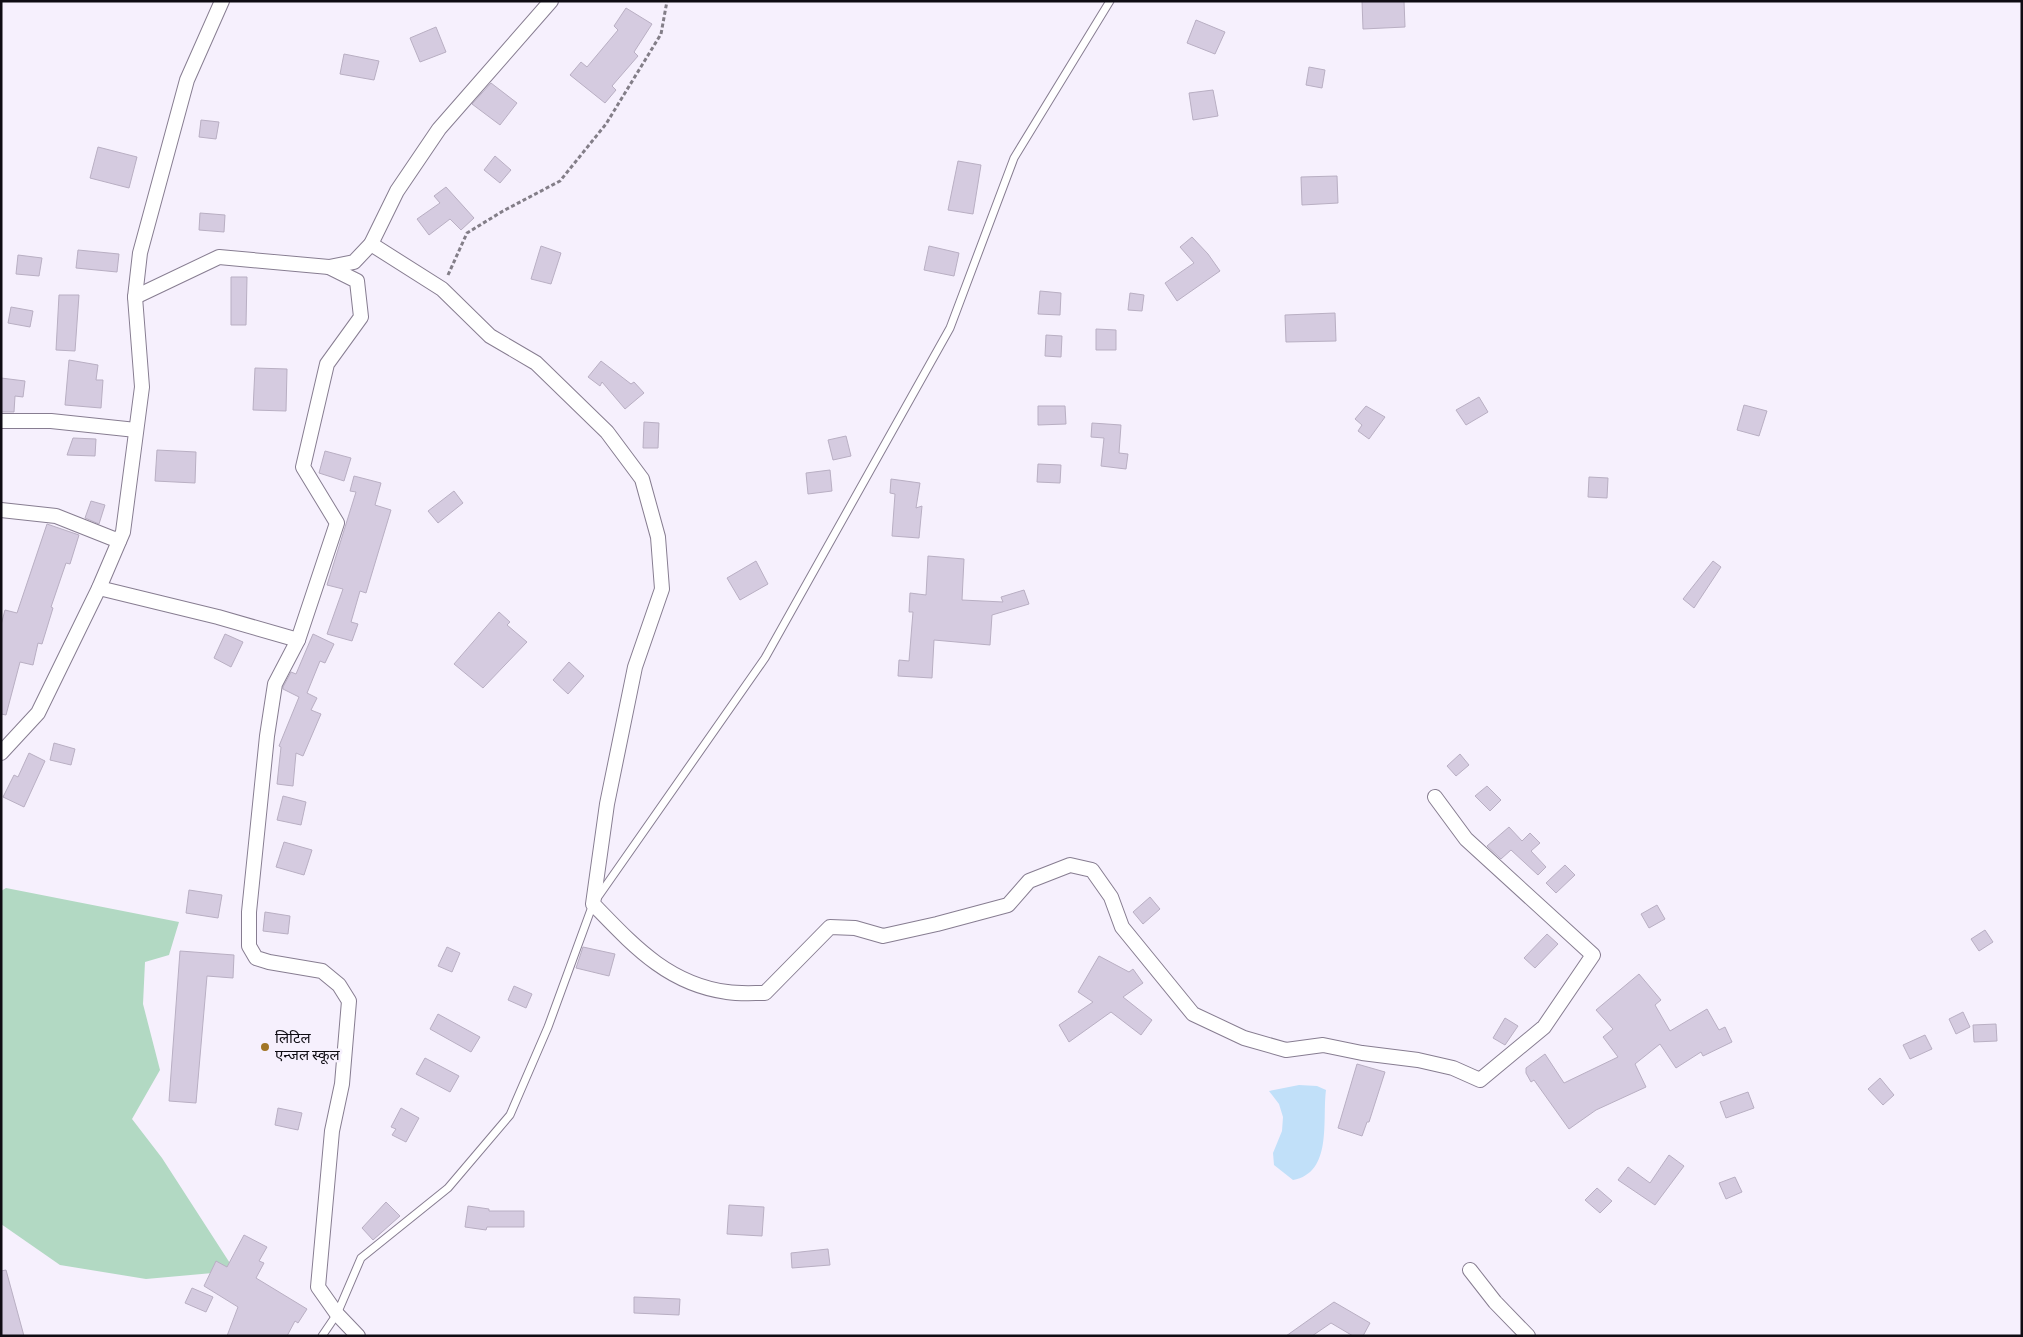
<svg xmlns="http://www.w3.org/2000/svg" width="2023" height="1337" font-family="Barlow,'Noto Sans Devanagari',sans-serif">
	<style>
		.green { fill: #b2d9c3 }
		.water { fill: #c1e0f9 }
		.building { fill: #d5cbe0; stroke: #b9afc3 }
		.lines { fill: none; stroke-linecap: round; stroke-linejoin: round }
		.service-casing { stroke: #877d91; stroke-width: 9 }
		.minor-casing { stroke: #877d91; stroke-width: 16 }
		.path { stroke: #837e88; stroke-width: 3; stroke-dasharray: 4 2.5; stroke-linecap: butt }
		.service { stroke: #fff; stroke-width: 7 }
		.minor { stroke: #fff; stroke-width: 14 }
		.poi-dot { fill: #a17526; stroke: #f6f0fd; stroke-width: 2 }
		.labels { text-anchor: middle; stroke-width: 5; stroke-linejoin: round; paint-order: stroke }
		.poi-label { font-size: 15px; fill: #0f0c13; stroke: #f6f0fd; text-anchor: start }
	</style>
	<rect width="100%" height="100%" fill="#f6f0fd"/>
	<!-- green -->
	<path class="green" d="M6,888L179,922L169,955L145,962L143,1004L160,1070L132,1119L162,1158L235,1271L146,1279L60,1265L1,1224V891Z"/>
	<!-- water -->
	<path class="water" d="M1299,1085L1317,1086L1326,1090C1322,1120 1333,1173 1293,1180L1274,1165L1273,1153L1282,1131L1283,1117L1279,1104L1269,1091Z"/>
	<!-- building -->
	<g class="building">
		<path d="M1362,1H1404L1405,27L1363,29Z"/>
		<path d="M626,8L652,24L634,52L638,56L612,86L616,90L605,103L570,75L581,62L587,67L618,30L614,26Z"/>
		<path d="M1196,20L1225,32L1215,54L1187,43Z"/>
		<path d="M436,27L446,52L420,62L410,38Z"/>
		<path d="M344,54L379,61L374,80L340,74Z"/>
		<path d="M1309,67L1325,70L1322,88L1306,85Z"/>
		<path d="M491,83L517,103L500,125L472,104Z"/>
		<path d="M1213,90L1218,116L1193,120L1189,93Z"/>
		<path d="M201,120L219,122L216,139L199,137Z"/>
		<path d="M98,147L137,157L129,188L90,178Z"/>
		<path d="M495,156L511,170L500,183L484,170Z"/>
		<path d="M958,161L981,165L973,214L948,210Z"/>
		<path d="M1337,176L1338,203L1302,205L1301,177Z"/>
		<path d="M446,187L474,218L461,230L450,219L429,235L417,219L440,203L434,196Z"/>
		<path d="M200,213L225,215L224,232L199,230Z"/>
		<path d="M1192,237L1208,254L1220,271L1177,301L1165,283L1194,263L1180,247Z"/>
		<path d="M541,246L561,253L551,284L531,279Z"/>
		<path d="M929,246L959,253L954,276L924,270Z"/>
		<path d="M78,250L119,254L117,272L76,268Z"/>
		<path d="M18,255L42,258L39,276L16,274Z"/>
		<path d="M231,277H247L246,325H231Z"/>
		<path d="M1040,291L1061,293L1060,315L1038,314Z"/>
		<path d="M1130,293L1144,295L1142,311L1128,310Z"/>
		<path d="M59,295H79L75,351L56,350Z"/>
		<path d="M11,307L33,311L30,327L8,323Z"/>
		<path d="M1335,313L1336,341L1286,342L1285,315Z"/>
		<path d="M1096,329L1116,330V350H1096Z"/>
		<path d="M1046,335L1062,336L1061,357L1045,356Z"/>
		<path d="M69,360L98,365L96,380H103L101,408L65,405Z"/>
		<path d="M601,361L631,384L634,382L644,393L625,409L602,382L600,386L588,377Z"/>
		<path d="M255,368L287,369L286,411L253,410Z"/>
		<path d="M1,378L25,381L23,397L15,396L14,412H1Z"/>
		<path d="M1479,397L1488,412L1466,425L1456,410Z"/>
		<path d="M1744,405L1767,411L1759,436L1737,430Z"/>
		<path d="M1038,406H1065L1066,424L1038,425Z"/>
		<path d="M1366,406L1385,417L1369,439L1358,431L1362,425L1355,419Z"/>
		<path d="M644,422L659,423L658,448H643Z"/>
		<path d="M1092,423L1121,425L1119,453L1128,454L1126,469L1101,466L1104,438L1091,437Z"/>
		<path d="M846,436L851,456L833,460L828,440Z"/>
		<path d="M73,438L96,439L95,456L67,455Z"/>
		<path d="M157,450L196,452L195,483L155,481Z"/>
		<path d="M325,451L351,458L344,481L319,473Z"/>
		<path d="M1038,464L1061,465L1060,483L1037,482Z"/>
		<path d="M830,470L832,491L808,494L806,473Z"/>
		<path d="M354,476L381,483L375,505L391,510L366,593L360,591L351,622L358,624L352,641L327,634L343,589L327,585L356,492L350,491Z"/>
		<path d="M1589,477L1608,478L1607,498L1588,497Z"/>
		<path d="M891,479L920,483L916,508L922,506L919,538L892,536L895,494L890,493Z"/>
		<path d="M454,491L463,503L438,523L428,511Z"/>
		<path d="M91,501L105,505L99,524L85,518Z"/>
		<path d="M47,524L79,535L70,564L66,563L51,607L53,608L42,644L38,643L33,665L20,662L6,715L1,714V625L5,610L17,613Z"/>
		<path d="M928,556L964,559L962,600L1003,602L1001,597L1024,590L1029,604L992,615L990,645L934,640L932,678L898,676L899,660L909,661L913,612H909L910,593L926,595Z"/>
		<path d="M756,561L768,584L740,600L727,578Z"/>
		<path d="M1713,561L1721,567L1694,608L1683,599Z"/>
		<path d="M499,612L510,622L507,625L527,642L483,688L454,664Z"/>
		<path d="M225,634L243,642L231,667L214,658Z"/>
		<path d="M313,634L334,644L325,663L320,661L307,693L317,698L311,710L321,714L303,756L296,753L293,786L277,784L281,747L279,746L299,697L283,689V687L291,672L296,674Z"/>
		<path d="M569,662L584,676L568,694L553,680Z"/>
		<path d="M54,743L75,749L71,765L50,760Z"/>
		<path d="M29,753L45,761L24,807L3,797L14,775L18,777Z"/>
		<path d="M1460,754L1469,765L1456,776L1447,766Z"/>
		<path d="M1487,786L1501,800L1490,811L1475,796Z"/>
		<path d="M283,796L306,802L301,825L277,820Z"/>
		<path d="M1509,827L1522,841L1530,833L1540,843L1531,851L1546,867L1538,875L1511,850L1501,859L1487,846Z"/>
		<path d="M284,842L312,850L304,875L276,867Z"/>
		<path d="M1565,865L1575,875L1556,893L1546,883Z"/>
		<path d="M189,890L222,895L218,918L186,913Z"/>
		<path d="M1150,897L1160,909L1143,924L1133,912Z"/>
		<path d="M1657,905L1665,919L1649,928L1641,914Z"/>
		<path d="M265,912L290,916L288,934L263,931Z"/>
		<path d="M1985,930L1993,942L1979,951L1971,939Z"/>
		<path d="M1547,934L1558,944L1535,968L1524,958Z"/>
		<path d="M447,947L460,953L452,972L438,966Z"/>
		<path d="M583,947L615,954L609,976L576,968Z"/>
		<path d="M180,951L234,955L233,978L207,976L196,1103L169,1101Z"/>
		<path d="M1099,956L1129,972L1133,969L1143,983L1123,997L1152,1020L1141,1035L1111,1012L1069,1042L1059,1025L1093,1002L1078,992Z"/>
		<path d="M1639,974L1661,1000L1655,1005L1670,1031L1707,1009L1719,1030L1725,1027L1732,1042L1703,1056L1701,1052L1676,1068L1660,1044L1635,1064L1646,1087L1596,1110L1569,1129L1534,1080L1531,1082L1526,1073V1068L1545,1054L1564,1083L1618,1057L1603,1037L1613,1029L1596,1010Z"/>
		<path d="M514,986L532,994L526,1008L508,1000Z"/>
		<path d="M1963,1012L1970,1027L1956,1034L1949,1019Z"/>
		<path d="M438,1014L480,1037L471,1052L430,1029Z"/>
		<path d="M1505,1018L1518,1026L1505,1045L1493,1038Z"/>
		<path d="M1996,1024L1997,1041L1974,1042L1973,1025Z"/>
		<path d="M1925,1035L1932,1049L1910,1059L1903,1045Z"/>
		<path d="M425,1058L459,1076L450,1092L416,1074Z"/>
		<path d="M1357,1064L1385,1072L1369,1122H1367L1362,1136L1338,1128Z"/>
		<path d="M1880,1078L1894,1095L1883,1105L1868,1089Z"/>
		<path d="M1748,1092L1754,1108L1726,1118L1720,1102Z"/>
		<path d="M278,1108L302,1113L298,1130L275,1125Z"/>
		<path d="M401,1108L419,1118L406,1142L392,1135L396,1129L391,1127Z"/>
		<path d="M1669,1155L1684,1166L1655,1205L1618,1180L1628,1167L1650,1183Z"/>
		<path d="M1735,1177L1742,1192L1726,1199L1719,1183Z"/>
		<path d="M1597,1188L1612,1201L1600,1213L1585,1200Z"/>
		<path d="M386,1202L400,1216L373,1240L362,1228Z"/>
		<path d="M729,1205L764,1207L762,1236L727,1234Z"/>
		<path d="M468,1206L489,1209V1211H524V1227H487L486,1230L465,1227Z"/>
		<path d="M244,1235L267,1247L259,1261L264,1263L256,1278L307,1309L298,1323L295,1321L287,1336H227L238,1307L204,1286L216,1261L227,1267Z"/>
		<path d="M828,1249L830,1265L792,1268L791,1253Z"/>
		<path d="M6,1270L24,1336H1V1271Z"/>
		<path d="M192,1288L213,1297L206,1312L185,1303Z"/>
		<path d="M634,1297L680,1299L679,1315L634,1313Z"/>
		<path d="M1334,1302L1370,1323L1363,1336H1353L1331,1323L1312,1336H1286Z"/>
	</g>
	<g class="lines">
		<defs>
			<path id="service" d="M322,1336L337,1314L361,1258L448,1188L510,1115L548,1027L593,904L765,658L950,328L1014,158L1110,1"/>
			<g id="minor">
				<path d="M371,244L442,289L490,336L536,363L607,432L642,479L658,537L662,589L635,667L607,804L593,904C632,944 667,984 727,992C739,994 753,993 765,993L830,927L855,928L883,936L937,924L1008,905L1029,881L1070,865L1092,870L1111,897L1122,927L1193,1014L1244,1038L1286,1050L1323,1045L1362,1053L1418,1060L1453,1068L1480,1080L1544,1027L1593,955L1466,839L1435,797"/>
				<path d="M329,267L357,281L361,317L327,364L303,467L337,523L298,640L275,684L267,736L249,912V946L256,958L269,962L322,971L339,985L349,1001L342,1084L332,1131L318,1287L337,1314L358,1336"/>
				<path d="M135,297L219,257L329,267L354,262L371,244L397,191L439,129L551,1"/>
				<path d="M1,421H51L136,430"/>
				<path d="M1,510L56,516L119,541"/>
				<path d="M99,588L218,617L298,640"/>
				<path d="M1,753L38,713L99,588L123,532L142,387L135,297L140,253L187,80L222,1"/>
				<path d="M1470,1270L1495,1302L1528,1336"/>
			</g>
		</defs>
		<!-- service casing -->
		<use href="#service" class="service-casing"/>
		<!-- minor casing -->
		<use href="#minor" class="minor-casing"/>
		<!-- path -->
		<path class="path" d="M448,275L467,233L503,211L560,181L606,124L661,34L667,1"/>
		<!-- service -->
		<use href="#service" class="service"/>
		<!-- minor -->
		<use href="#minor" class="minor"/>
	</g>
	<!-- markers -->
	<circle class="poi-dot" cx="265" cy="1047" r="5"/>
	<g class="labels">
		<!-- poi labels -->
		<g class="poi-label">
			<text x="275" y="1043">लिटिल<tspan x="275" dy="17">एन्जल स्कूल</tspan></text>
		</g>
	</g>
	<!-- border -->
	<rect width="2023" height="1337" fill="none" stroke="#0f0c13" stroke-width="5"/>
</svg>
